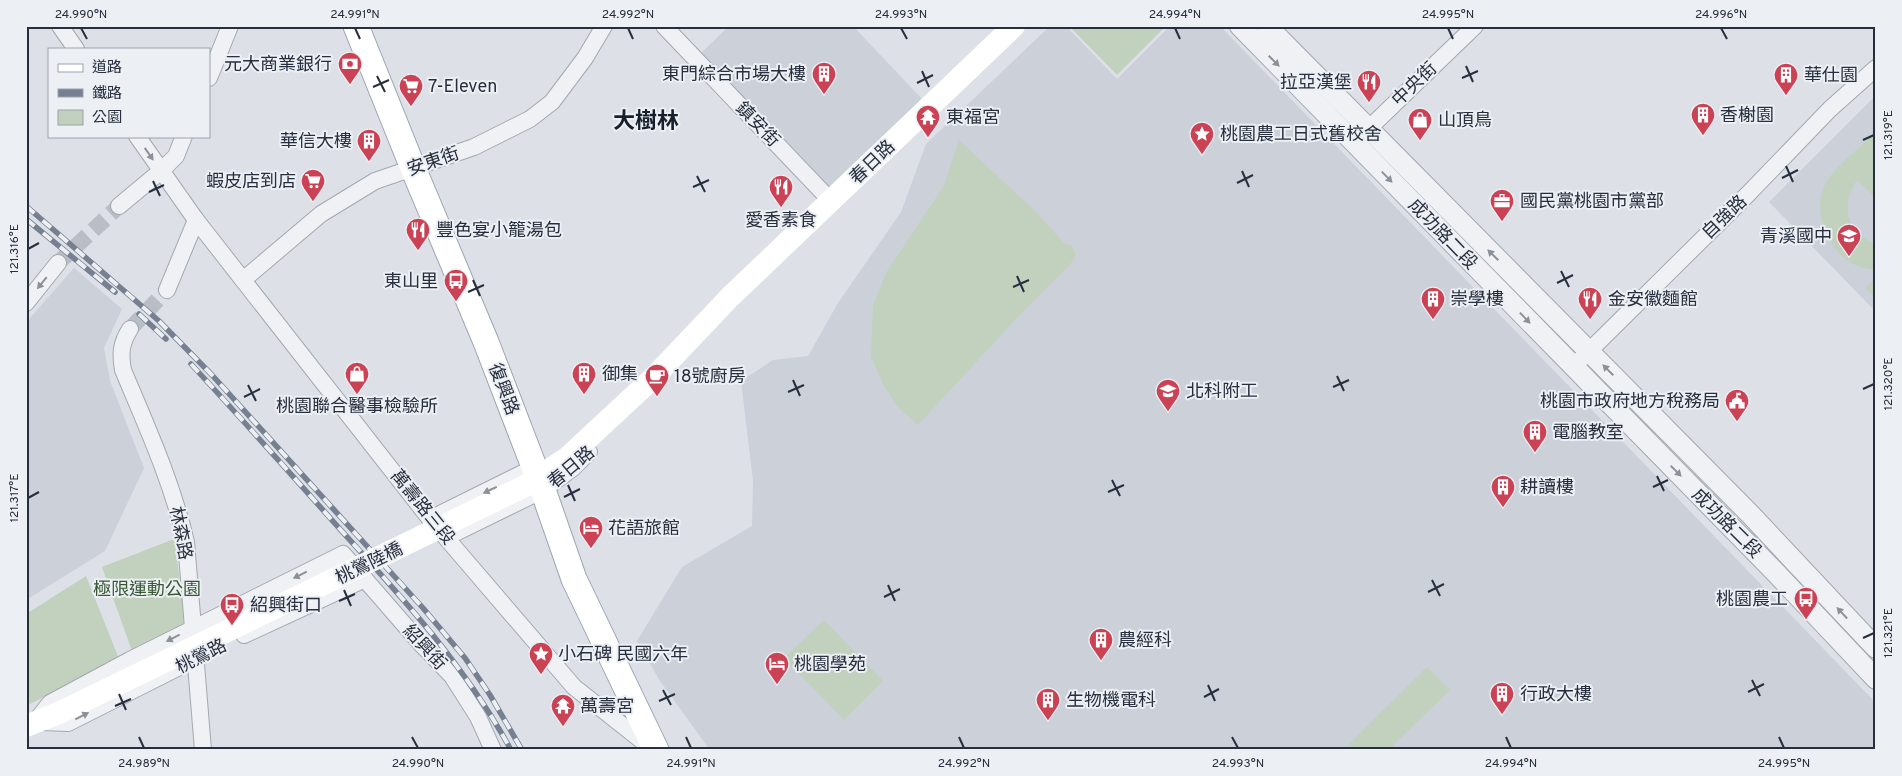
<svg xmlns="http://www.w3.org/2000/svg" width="1902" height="776" font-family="Overpass,'Noto Sans TC',sans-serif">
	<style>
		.built { fill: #cbd0d9 }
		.green { fill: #c2d0be }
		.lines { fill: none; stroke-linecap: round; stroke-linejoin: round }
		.minor-tunnel { stroke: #b9bdc5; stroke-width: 16; stroke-dasharray: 16 8; stroke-linecap: butt }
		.minor-casing { stroke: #a3a8b1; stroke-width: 18 }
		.tertiary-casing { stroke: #a3a8b1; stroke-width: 22 }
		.primary-casing { stroke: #9ca5b2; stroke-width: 27 }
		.minor { stroke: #eff1f5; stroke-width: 16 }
		.tertiary { stroke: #eff1f5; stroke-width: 20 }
		.secondary { stroke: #fff; stroke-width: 22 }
		.primary { stroke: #fff; stroke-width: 25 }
		.rail-casing { stroke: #778090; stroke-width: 5.5 }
		.rail { stroke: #eceff4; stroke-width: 4; stroke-dasharray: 11; stroke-linecap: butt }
		.secondary-bridge { stroke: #fff; stroke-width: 22 }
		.oneway { fill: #8b9099 }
		.ticks { fill: none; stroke: #272e3d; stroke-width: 2 }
		.labels { text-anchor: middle; stroke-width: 4; stroke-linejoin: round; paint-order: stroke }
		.poi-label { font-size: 18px; fill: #272e3d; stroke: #eceff4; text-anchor: start }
		.street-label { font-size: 18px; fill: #272e3d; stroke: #eceff4 }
		.park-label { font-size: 18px; fill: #3a5834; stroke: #eceff4 }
		.district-label { font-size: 22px; font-weight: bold; fill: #19202d; stroke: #eceff4 }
		.neatline { fill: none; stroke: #272e3d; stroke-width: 2 }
		.ticks-label { font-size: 12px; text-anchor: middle; fill: #272e3d }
	</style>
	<rect width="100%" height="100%" fill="#dde1e7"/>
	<!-- built -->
	<g class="built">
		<path d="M729,26H853L922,99L826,190L699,55Z"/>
		<path d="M1050,26H1066L1117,79L1170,26H1220L1876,703V750H710L660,681L637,641L682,567L752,526L753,481L741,381L773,360L808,356L838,303L901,212L926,144Z"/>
		<path d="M1876,95V312L1769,202Z"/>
		<path d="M74,268L122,309L104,348L110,381L144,468L105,551L26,600V328L30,318Z"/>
	</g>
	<!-- green -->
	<g class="green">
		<path d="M1069,26H1166L1117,75Z"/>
		<path d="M1876,132V198L1857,180C1840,204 1846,234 1876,244V270C1866,269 1855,266 1847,260C1824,244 1812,206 1827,181C1838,164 1861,147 1876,132Z"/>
		<path d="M959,140L1036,212L1064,243L1072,246L1075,252V259L1014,321L918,425L898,407L883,384L871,357L873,305L886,273L944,186Z"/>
		<path d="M1876,278V299L1865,288Z"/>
		<path d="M174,539L186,623L132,651L102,567Z"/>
		<path d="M86,576L119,659L28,705L26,702V614Z"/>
		<path d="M824,620L883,681L844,720L784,658Z"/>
		<path d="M1427,667L1450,690L1388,750H1343Z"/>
	</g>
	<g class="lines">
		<!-- minor-tunnel -->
		<g class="minor-tunnel">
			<path d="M58,263L119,206"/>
			<path d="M130,329L167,290"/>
		</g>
		<defs>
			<g id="minor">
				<path d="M60,26L76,49"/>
				<path d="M664,26L831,201"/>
				<path d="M209,78L230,26"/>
				<path d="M137,136L196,220L430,519L574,687L651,748"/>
				<path d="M1360,137L1475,26"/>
				<path d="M119,206L161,171L176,156L184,136"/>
				<path d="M243,280L321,214L375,181L474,147L530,119L552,102L585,58L604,26"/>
				<path d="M167,290L196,220"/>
				<path d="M26,303L58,263"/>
				<path d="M130,329C121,343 120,354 123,370C147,427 172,482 186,542L203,750"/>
				<path d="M1573,367L1749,193L1830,109L1876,68"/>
				<path d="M430,519L539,465"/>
				<path d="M447,537L543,490L573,468L589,452"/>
				<path d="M244,635L365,579"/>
				<path d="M35,722L50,703L130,660L343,554L422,645L452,676L478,717L493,750"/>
				<path d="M42,722L68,723L195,659"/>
			</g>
			<g id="tertiary">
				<path d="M1240,26L1777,574L1876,679"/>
				<path d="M1267,26L1750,514L1876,648"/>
			</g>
			<path id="primary" d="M356,26L413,168L486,342L543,490L574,579L656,750"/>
		</defs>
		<!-- minor casing -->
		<use href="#minor" class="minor-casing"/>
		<!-- tertiary casing -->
		<use href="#tertiary" class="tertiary-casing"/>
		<!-- primary casing -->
		<use href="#primary" class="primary-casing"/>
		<!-- minor -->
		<use href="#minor" class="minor"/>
		<!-- tertiary -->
		<use href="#tertiary" class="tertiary"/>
		<!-- secondary -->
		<g class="secondary">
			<path d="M653,378L730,297L1014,26"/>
			<path d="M26,726L61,712"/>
		</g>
		<!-- primary -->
		<use href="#primary" class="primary"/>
		<defs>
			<g id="rail">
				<path d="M26,206L159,321L212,375L423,608L465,658L490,695L522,750"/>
				<path d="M26,219L115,292"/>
				<path d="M139,314L166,339"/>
				<path d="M191,364C241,418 290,473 339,528C402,597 466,667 511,750"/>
			</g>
		</defs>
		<!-- rail casing -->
		<use href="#rail" class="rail-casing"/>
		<!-- rail -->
		<use href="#rail" class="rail"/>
		<!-- secondary-bridge -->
		<path class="secondary-bridge" d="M61,712L525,486L567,458L653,378"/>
	</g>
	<!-- one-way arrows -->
	<defs><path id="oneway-solid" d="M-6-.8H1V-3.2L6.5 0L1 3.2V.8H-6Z" transform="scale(1.25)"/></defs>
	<g class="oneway">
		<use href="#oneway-solid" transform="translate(1274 61) rotate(45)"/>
		<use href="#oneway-solid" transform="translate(149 154) rotate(55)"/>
		<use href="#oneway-solid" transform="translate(1387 177) rotate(46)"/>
		<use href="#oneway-solid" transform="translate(1493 255) rotate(-135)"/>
		<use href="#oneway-solid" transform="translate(42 283) rotate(129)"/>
		<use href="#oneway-solid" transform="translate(1525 318) rotate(46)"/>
		<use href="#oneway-solid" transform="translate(1608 370) rotate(-135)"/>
		<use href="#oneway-solid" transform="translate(1676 471) rotate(45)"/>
		<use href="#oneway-solid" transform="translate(490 490) rotate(155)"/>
		<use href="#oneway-solid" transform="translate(300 575) rotate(154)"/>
		<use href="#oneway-solid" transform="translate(1842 613) rotate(-133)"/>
		<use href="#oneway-solid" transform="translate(173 638) rotate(153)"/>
		<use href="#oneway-solid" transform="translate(82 716) rotate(-27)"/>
	</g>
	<!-- ticks -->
	<path class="ticks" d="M81,28L87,39M355,28L360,39M628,28L633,39M901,28L907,39M1175,28L1180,39M1448,28L1453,39M1721,28L1727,39M1466,66L1473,82M922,71L929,87M377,76L385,92M1462,78L1478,71M917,83L933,75M373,87L389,80M1863,140L1874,135M1786,166L1793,182M1242,171L1249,187M697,176L705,192M1782,178L1798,170M153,181L160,196M1237,183L1253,175M693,187L709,180M149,192L164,185M28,249L39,243M1561,271L1569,287M1017,276L1024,292M473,280L480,296M1557,283L1573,275M1013,287L1029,280M468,292L484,285M1337,376L1344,391M793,380L800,396M248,385L256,401M1333,387L1349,380M1863,389L1874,384M788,392L804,385M244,397L260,389M1657,476L1664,491M1112,480L1120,496M568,485L575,501M1653,487L1668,480M1108,492L1124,485M564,497L580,489M28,498L39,492M1432,580L1440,596M888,585L895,601M344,590L351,606M1428,592L1444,584M884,597L900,589M339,601L355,594M1863,638L1874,633M1752,680L1760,696M1208,685L1215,701M663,690L671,705M1748,692L1764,684M119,694L126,710M1204,697L1219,689M659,701L675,694M115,706L131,699M139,737L144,748M412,737L418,748M686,737L691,748M959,737L964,748M1232,737L1238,748M1506,737L1511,748M1779,737L1784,748"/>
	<!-- icons -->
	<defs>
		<symbol id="bank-pin" viewBox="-11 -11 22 30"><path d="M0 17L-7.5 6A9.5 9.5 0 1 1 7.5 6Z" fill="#cc4255" stroke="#eceff4"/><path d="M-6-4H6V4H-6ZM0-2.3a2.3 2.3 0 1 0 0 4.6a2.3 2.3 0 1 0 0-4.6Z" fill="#fff"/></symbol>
		<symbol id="building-pin" viewBox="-11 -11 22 30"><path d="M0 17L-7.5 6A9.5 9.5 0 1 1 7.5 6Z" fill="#cc4255" stroke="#eceff4"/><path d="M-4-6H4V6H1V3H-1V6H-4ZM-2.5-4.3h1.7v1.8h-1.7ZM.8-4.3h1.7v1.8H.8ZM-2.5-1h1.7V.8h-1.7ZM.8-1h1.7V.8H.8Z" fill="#fff"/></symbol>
		<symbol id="restaurant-pin" viewBox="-11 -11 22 30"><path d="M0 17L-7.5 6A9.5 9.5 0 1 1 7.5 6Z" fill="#cc4255" stroke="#eceff4"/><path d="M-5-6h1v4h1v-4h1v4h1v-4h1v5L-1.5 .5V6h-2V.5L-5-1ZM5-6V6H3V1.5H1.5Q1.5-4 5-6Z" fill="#fff"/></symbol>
		<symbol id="supermarket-pin" viewBox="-11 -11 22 30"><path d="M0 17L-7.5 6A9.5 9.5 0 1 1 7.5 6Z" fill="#cc4255" stroke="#eceff4"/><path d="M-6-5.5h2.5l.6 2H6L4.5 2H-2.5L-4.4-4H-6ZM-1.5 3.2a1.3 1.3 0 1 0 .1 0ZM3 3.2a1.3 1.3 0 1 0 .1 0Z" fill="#fff"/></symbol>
		<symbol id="temple-pin" viewBox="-11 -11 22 30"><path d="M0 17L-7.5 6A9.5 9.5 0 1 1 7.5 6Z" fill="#cc4255" stroke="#eceff4"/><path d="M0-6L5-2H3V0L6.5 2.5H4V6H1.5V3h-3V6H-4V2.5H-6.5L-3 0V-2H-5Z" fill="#fff"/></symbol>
		<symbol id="shop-pin" viewBox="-11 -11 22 30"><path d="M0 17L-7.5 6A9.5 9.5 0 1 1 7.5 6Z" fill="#cc4255" stroke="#eceff4"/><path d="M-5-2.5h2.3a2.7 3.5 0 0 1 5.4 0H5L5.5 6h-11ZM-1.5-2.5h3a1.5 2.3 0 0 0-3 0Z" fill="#fff"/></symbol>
		<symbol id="sight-pin" viewBox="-11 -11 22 30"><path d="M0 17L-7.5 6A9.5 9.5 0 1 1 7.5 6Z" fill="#cc4255" stroke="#eceff4"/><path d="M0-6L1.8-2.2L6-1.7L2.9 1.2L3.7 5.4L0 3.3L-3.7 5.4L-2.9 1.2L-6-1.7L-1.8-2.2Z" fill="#fff"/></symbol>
		<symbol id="office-pin" viewBox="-11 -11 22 30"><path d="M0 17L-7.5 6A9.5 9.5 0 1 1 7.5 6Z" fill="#cc4255" stroke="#eceff4"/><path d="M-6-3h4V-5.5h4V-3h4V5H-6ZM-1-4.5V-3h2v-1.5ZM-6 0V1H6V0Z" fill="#fff"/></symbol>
		<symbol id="school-pin" viewBox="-11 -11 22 30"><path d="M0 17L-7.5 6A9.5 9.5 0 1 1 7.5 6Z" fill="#cc4255" stroke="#eceff4"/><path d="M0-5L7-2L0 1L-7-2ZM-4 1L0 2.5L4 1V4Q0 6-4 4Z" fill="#fff"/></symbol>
		<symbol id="bus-pin" viewBox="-11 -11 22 30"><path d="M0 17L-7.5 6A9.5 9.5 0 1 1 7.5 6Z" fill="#cc4255" stroke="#eceff4"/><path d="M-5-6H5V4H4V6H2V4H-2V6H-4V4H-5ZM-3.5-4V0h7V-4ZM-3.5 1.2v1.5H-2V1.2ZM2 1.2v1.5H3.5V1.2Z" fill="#fff"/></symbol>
		<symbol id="cafe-pin" viewBox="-11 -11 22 30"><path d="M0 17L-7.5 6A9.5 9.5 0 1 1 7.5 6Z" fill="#cc4255" stroke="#eceff4"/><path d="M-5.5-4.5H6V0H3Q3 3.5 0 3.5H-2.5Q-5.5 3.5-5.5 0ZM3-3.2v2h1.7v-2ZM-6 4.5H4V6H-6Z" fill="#fff"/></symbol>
		<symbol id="civic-pin" viewBox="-11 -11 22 30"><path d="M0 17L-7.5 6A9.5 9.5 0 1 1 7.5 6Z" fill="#cc4255" stroke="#eceff4"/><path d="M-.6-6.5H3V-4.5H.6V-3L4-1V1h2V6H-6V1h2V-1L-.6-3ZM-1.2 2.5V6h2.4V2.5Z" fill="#fff"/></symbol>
		<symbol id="hotel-pin" viewBox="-11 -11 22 30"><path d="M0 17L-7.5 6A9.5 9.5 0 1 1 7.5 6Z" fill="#cc4255" stroke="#eceff4"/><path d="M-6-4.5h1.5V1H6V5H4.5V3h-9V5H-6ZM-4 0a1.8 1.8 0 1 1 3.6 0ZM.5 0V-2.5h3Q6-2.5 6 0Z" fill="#fff"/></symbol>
	</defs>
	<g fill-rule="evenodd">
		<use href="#bank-pin" x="336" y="50" width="28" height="38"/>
		<use href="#building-pin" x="810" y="60" width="28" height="38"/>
		<use href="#building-pin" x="1772" y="61" width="28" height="38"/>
		<use href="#restaurant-pin" x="1355" y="68" width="28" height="38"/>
		<use href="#supermarket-pin" x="397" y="72" width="28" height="38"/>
		<use href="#building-pin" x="1689" y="101" width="28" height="38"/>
		<use href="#temple-pin" x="914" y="103" width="28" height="38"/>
		<use href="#shop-pin" x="1406" y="106" width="28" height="38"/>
		<use href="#sight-pin" x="1188" y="120" width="28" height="38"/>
		<use href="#building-pin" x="355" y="127" width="28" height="38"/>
		<use href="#supermarket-pin" x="299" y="167" width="28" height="38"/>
		<use href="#restaurant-pin" x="767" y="173" width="28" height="38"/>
		<use href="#office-pin" x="1488" y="187" width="28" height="38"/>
		<use href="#restaurant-pin" x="404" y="216" width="28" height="38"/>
		<use href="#school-pin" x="1835" y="222" width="28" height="38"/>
		<use href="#bus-pin" x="442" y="267" width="28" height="38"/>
		<use href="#building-pin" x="1419" y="285" width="28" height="38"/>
		<use href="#restaurant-pin" x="1576" y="285" width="28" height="38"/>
		<use href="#shop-pin" x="343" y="360" width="28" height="38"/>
		<use href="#building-pin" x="570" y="360" width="28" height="38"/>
		<use href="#cafe-pin" x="643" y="362" width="28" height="38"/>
		<use href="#school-pin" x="1154" y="377" width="28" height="38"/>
		<use href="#civic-pin" x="1723" y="387" width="28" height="38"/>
		<use href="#building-pin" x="1521" y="418" width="28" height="38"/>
		<use href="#building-pin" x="1489" y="473" width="28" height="38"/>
		<use href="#hotel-pin" x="577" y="514" width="28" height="38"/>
		<use href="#bus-pin" x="1792" y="585" width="28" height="38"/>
		<use href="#bus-pin" x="218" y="591" width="28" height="38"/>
		<use href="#building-pin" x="1087" y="626" width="28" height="38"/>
		<use href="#sight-pin" x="527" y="640" width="28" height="38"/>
		<use href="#hotel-pin" x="763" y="650" width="28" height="38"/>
		<use href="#building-pin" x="1488" y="680" width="28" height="38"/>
		<use href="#building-pin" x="1034" y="686" width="28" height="38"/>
		<use href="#temple-pin" x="549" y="692" width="28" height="38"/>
	</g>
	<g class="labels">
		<!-- poi labels -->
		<g class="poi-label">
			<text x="332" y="70" text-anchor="end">元大商業銀行</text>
			<text x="806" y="80" text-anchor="end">東門綜合市場大樓</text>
			<text x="1804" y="81">華仕園</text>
			<text x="1352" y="88" text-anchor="end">拉亞漢堡</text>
			<text x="428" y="92">7-Eleven</text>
			<text x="1720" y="121">香榭園</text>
			<text x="946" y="123">東福宮</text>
			<text x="1438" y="126">山頂鳥</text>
			<text x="1220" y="140">桃園農工日式舊校舍</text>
			<text x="352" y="147" text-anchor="end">華信大樓</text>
			<text x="296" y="187" text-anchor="end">蝦皮店到店</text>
			<text x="1520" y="207">國民黨桃園市黨部</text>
			<text x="781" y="226" text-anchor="middle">愛香素食</text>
			<text x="436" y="236">豐色宴小籠湯包</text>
			<text x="1832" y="242" text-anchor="end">青溪國中</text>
			<text x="438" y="287" text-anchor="end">東山里</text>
			<text x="1450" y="305">崇學樓</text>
			<text x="1608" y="305">金安徽麵館</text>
			<text x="602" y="380">御集</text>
			<text x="674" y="382">18號廚房</text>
			<text x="1186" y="397">北科附工</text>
			<text x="1720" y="407" text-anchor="end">桃園市政府地方稅務局</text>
			<text x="357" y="412" text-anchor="middle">桃園聯合醫事檢驗所</text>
			<text x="1552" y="438">電腦教室</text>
			<text x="1520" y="493">耕讀樓</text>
			<text x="608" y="534">花語旅館</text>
			<text x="1788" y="605" text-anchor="end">桃園農工</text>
			<text x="250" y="611">紹興街口</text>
			<text x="1118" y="646">農經科</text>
			<text x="558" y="660">小石碑 民國六年</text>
			<text x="794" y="670">桃園學苑</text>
			<text x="1520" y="700">行政大樓</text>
			<text x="1066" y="706">生物機電科</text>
			<text x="580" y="712">萬壽宮</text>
		</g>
		<!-- street labels -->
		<g class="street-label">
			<text transform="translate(1414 84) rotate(-44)" y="6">中央街</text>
			<text transform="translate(758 124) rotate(46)" y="6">鎮安街</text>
			<text transform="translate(433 161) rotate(-19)" y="6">安東街</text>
			<text transform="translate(872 162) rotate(-44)" y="6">春日路</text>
			<text transform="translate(1724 217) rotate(-44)" y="6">自強路</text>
			<text transform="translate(1443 234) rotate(46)" y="6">成功路二段</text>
			<text transform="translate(504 389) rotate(69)" y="6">復興路</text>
			<text transform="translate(571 467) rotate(-40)" y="6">春日路</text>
			<text transform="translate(423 507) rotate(51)" y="6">萬壽路三段</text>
			<text transform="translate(1727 523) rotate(45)" y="6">成功路二段</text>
			<text transform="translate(181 533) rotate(79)" y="6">林森路</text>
			<text transform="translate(369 563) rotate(-26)" y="6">桃鶯陸橋</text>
			<text transform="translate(425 647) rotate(47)" y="6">紹興街</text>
			<text transform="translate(201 656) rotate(-27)" y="6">桃鶯路</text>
		</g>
		<!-- park labels -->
		<g class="park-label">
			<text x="147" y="595">極限運動公園</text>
		</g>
		<!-- district labels -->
		<g class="district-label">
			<text x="646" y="128">大樹林</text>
		</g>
	</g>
	<!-- border -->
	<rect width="1902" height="776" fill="none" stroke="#eceff4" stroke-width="55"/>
	<!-- legend -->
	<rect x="48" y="48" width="162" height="90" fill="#eceff4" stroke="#9da2ab"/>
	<rect x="58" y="64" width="25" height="8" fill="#ffffff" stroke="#9da2ab"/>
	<text x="92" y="72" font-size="15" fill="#272e3d">道路</text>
	<rect x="58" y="89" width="25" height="8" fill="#778090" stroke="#9da2ab"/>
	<text x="92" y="98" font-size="15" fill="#272e3d">鐵路</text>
	<rect x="58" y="110" width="25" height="15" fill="#c2d0be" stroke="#9da2ab"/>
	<text x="92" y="122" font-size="15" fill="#272e3d">公園</text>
	<rect x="28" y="28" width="1846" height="720" class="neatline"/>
	<g class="ticks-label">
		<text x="81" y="18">24.990°N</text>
		<text x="355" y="18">24.991°N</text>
		<text x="628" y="18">24.992°N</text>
		<text x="901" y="18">24.993°N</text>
		<text x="1175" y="18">24.994°N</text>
		<text x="1448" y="18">24.995°N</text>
		<text x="1721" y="18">24.996°N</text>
		<text transform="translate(1888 135) rotate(-90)" y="4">121.319°E</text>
		<text transform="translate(14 249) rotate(-90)" y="4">121.316°E</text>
		<text transform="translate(1888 384) rotate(-90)" y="4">121.320°E</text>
		<text transform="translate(14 498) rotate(-90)" y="4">121.317°E</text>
		<text transform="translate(1888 633) rotate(-90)" y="4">121.321°E</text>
		<text x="144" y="767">24.989°N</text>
		<text x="418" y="767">24.990°N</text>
		<text x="691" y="767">24.991°N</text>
		<text x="964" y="767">24.992°N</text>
		<text x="1238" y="767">24.993°N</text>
		<text x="1511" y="767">24.994°N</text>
		<text x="1784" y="767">24.995°N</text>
	</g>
</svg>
